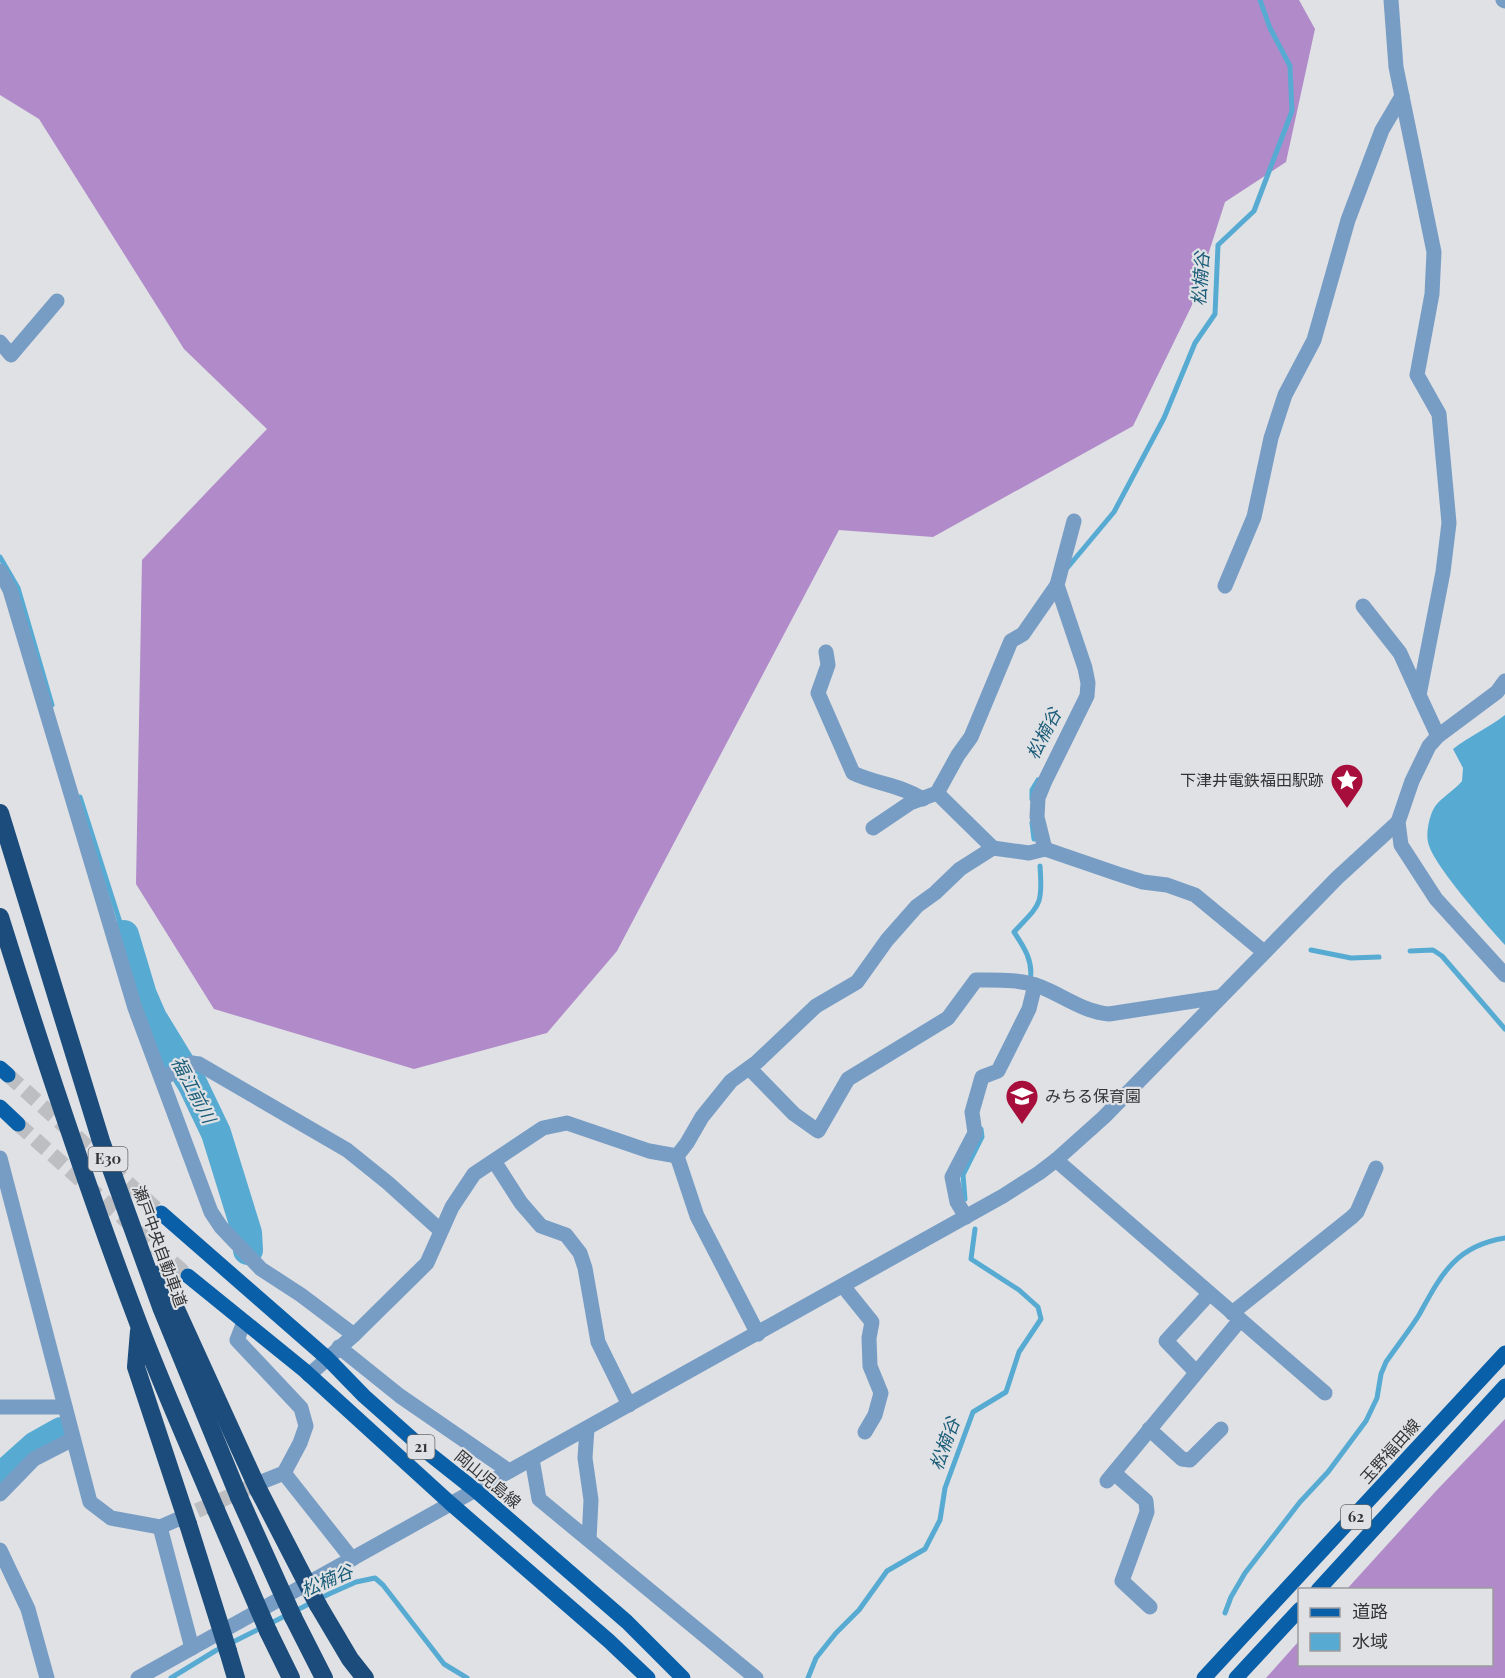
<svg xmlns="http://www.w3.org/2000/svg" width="1505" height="1678" font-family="'Playfair Display','Noto Sans JP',serif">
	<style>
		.forest { fill: #b18ac9 }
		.water { fill: #57abd3 }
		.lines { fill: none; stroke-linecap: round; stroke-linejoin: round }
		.stream { stroke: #57abd3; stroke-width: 5 }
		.river { stroke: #57abd3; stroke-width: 30 }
		.minor-tunnel { stroke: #bdbec1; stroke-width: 15; stroke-dasharray: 15 8; stroke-linecap: butt }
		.major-tunnel { stroke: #bdbec1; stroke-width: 15; stroke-dasharray: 15 8; stroke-linecap: butt }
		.minor { stroke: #789dc5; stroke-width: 15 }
		.major { stroke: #0a60a8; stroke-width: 15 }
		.highway { stroke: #1b4c7c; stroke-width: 18 }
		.highway-bridge { stroke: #1b4c7c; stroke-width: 18 }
		.labels { text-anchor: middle; stroke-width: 4.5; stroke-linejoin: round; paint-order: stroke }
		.shield { fill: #dfe1e4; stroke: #67686a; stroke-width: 1.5 }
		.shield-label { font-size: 15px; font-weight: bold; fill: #333435 }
		.poi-label { font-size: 16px; fill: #333435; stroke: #dfe1e4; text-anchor: end }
		.street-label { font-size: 16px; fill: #333435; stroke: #dfe1e4 }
		.water-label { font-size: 18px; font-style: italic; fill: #1a5c78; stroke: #dfe1e4 }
	</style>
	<rect width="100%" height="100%" fill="#dfe1e4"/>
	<!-- forest -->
	<g class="forest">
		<path d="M0,0H1299L1315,29L1286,162L1225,202L1192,305L1133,426L933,537L839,530L617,951L547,1033L414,1069L214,1009L136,884L142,560L267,429L184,349L39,119L0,95Z"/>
		<path d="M1505,1419V1678H1266L1299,1641L1300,1664H1492V1590L1347,1589L1436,1491Z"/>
	</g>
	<!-- water -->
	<path class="water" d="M1505,715V945C1488,926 1432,864 1428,842C1426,833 1429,818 1433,810C1438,799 1454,791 1462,781L1463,768L1453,749C1470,736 1488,728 1505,715Z"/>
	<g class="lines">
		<!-- stream -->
		<g class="stream">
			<path d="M0,557L18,588L52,705"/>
			<path d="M1068,567L1114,512L1164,418L1195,343L1215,314L1218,245L1254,211L1292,111L1290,66L1270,28L1260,0"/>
			<path d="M80,797L124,935"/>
			<path d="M1032,799V790L1038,780"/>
			<path d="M1032,823L1034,839"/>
			<path d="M1311,950L1351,958L1379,957"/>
			<path d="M1410,951L1433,950L1442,956L1505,1029"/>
			<path d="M1030,981C1034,962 1024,947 1014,932C1040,904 1043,906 1040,866"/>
			<path d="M965,1199L963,1175L982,1137L981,1129"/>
			<path d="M1225,1613L1231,1597L1245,1573L1300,1502L1328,1472L1366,1421L1377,1398L1381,1374L1386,1362C1397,1346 1409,1331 1419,1315C1441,1275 1455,1246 1505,1238"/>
			<path d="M171,1678L215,1651L329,1594L356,1582L375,1578L383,1585L444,1664L467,1678"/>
			<path d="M808,1678L816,1658L836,1633L859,1610L887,1571L925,1549L940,1520L945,1488L973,1412L1006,1392L1019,1352L1041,1319L1038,1307L1019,1290L971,1259L975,1229"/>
		</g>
		<!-- river -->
		<g class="river">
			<path d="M124,935L142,995L152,1018L193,1085L216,1133L247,1233L248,1250"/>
			<path d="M0,1478L36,1446L61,1432"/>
		</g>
		<!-- minor-tunnel -->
		<path class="minor-tunnel" d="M176,1520L264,1481"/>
		<!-- major-tunnel -->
		<g class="major-tunnel">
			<path d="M8,1075L161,1213"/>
			<path d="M18,1124L188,1276"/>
		</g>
		<!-- minor -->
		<g class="minor">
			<path d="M1391,0L1396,67L1434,252L1432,294L1417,375L1439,414L1449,523L1443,572L1419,695L1438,736"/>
			<path d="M1503,0L1505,1"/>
			<path d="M0,342L11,355L57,301"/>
			<path d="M0,571L10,590L135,1008L211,1212L221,1227L261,1269L301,1295L354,1335"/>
			<path d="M1225,586L1254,517L1271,438L1285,395L1314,340L1348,220L1382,130L1402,96"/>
			<path d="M1363,606L1400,653L1419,695"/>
			<path d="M826,652L828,665L818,693L853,773C876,784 901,785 923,799"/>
			<path d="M1505,681L1497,692L1438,736L1429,746L1412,781L1398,822L1401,845L1436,899L1505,975"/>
			<path d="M937,793L993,848"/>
			<path d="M873,828L910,803L937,793L958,755L971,737L1011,641L1023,634L1057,585"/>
			<path d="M1045,849L1037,817L1038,798L1045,781L1087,696L1088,683L1085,668L1057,585L1074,521"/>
			<path d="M749,1068L794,1114L818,1131L848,1079L948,1018L976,980C998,980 1021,979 1041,987C1064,996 1084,1012 1109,1014L1220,997"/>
			<path d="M163,1078L192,1063L199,1064L347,1150L388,1183L440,1230"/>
			<path d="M677,1156L687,1143L702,1117L731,1081L757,1062L816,1006L857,982L887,940L917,906L935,893L960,869L993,848L1029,853L1045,849L1118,874L1143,882L1167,885L1195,895L1264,952"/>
			<path d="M677,1156L697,1216L758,1334"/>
			<path d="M0,1158L90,1502L111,1518L160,1527L176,1520"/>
			<path d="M1056,1160L1325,1393"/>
			<path d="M494,1161L521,1203L541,1226L566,1235L580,1253L585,1268L598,1342L629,1405"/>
			<path d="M966,1217L957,1202L952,1177L975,1133L972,1112L982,1077L998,1071L1029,1009L1035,985"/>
			<path d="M843,1286L872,1322L869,1338L870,1366L881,1393L875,1415L865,1432"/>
			<path d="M1232,1313L1352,1217L1357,1212L1376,1168"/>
			<path d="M244,1322L237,1340L301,1408L306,1426L300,1443L284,1473L264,1481"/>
			<path d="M339,1347L400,1396L509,1471"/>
			<path d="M1196,1372L1166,1341L1209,1294"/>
			<path d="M309,1375L354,1335L427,1263L452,1207L474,1174L543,1128L567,1123L649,1151L677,1156"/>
			<path d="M0,1407H65"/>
			<path d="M587,1428L585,1458L591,1500L589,1540"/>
			<path d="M1149,1429L1182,1459L1190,1460L1221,1429"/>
			<path d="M532,1459L539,1499L756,1678"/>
			<path d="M284,1473L352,1559"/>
			<path d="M1114,1473L1146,1501L1147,1512L1122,1581L1150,1607"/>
			<path d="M1107,1481L1240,1320"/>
			<path d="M0,1494L34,1459L73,1439"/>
			<path d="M160,1527L192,1648"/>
			<path d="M0,1550L28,1609L47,1678"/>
			<path d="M138,1678L1003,1196L1039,1173L1056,1160L1104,1117L1337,878L1398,822"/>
		</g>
		<!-- major -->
		<g class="major">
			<path d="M0,1068L8,1075"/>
			<path d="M0,1107L18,1124"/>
			<path d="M161,1213L327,1358L364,1396L427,1452L475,1490L627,1622L683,1678"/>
			<path d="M188,1276L304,1370L450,1503L609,1641L648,1678"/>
			<path d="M1318,1590L1505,1386"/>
			<path d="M1204,1678L1505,1353"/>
			<path d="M1236,1678L1300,1609"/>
		</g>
		<!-- highway -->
		<g class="highway">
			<path d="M0,813L101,1141L161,1307L239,1497"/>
			<path d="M0,917C43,1055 88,1191 139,1325C163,1388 190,1448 216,1510"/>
			<path d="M160,1274L258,1489"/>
			<path d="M139,1331L136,1367L188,1524"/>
			<path d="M318,1605L350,1659L365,1678"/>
			<path d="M293,1617L324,1678"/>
			<path d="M268,1631L291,1678"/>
			<path d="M228,1651L236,1678"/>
		</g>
		<!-- highway-bridge -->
		<g class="highway-bridge">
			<path d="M258,1489L318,1605"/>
			<path d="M239,1497L293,1617"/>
			<path d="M216,1510L268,1631"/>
			<path d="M188,1524L228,1651"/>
		</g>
	</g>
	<!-- icons -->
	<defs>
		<symbol id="sight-pin" viewBox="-11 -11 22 30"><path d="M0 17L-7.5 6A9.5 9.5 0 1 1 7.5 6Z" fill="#a70e3c" stroke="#dfe1e4"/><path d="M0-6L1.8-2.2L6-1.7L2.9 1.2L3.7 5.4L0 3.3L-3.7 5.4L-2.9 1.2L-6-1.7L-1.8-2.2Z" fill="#fff"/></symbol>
		<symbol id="school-pin" viewBox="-11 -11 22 30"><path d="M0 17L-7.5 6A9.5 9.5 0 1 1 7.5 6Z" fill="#a70e3c" stroke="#dfe1e4"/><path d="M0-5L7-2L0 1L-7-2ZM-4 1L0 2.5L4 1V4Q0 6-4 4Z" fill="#fff"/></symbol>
	</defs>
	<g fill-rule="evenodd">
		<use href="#sight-pin" x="1328" y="761" width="38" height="52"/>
		<use href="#school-pin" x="1003" y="1077" width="38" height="52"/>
	</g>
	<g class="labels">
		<!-- shield labels -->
		<g class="shield">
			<rect x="88.5" y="1147" width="39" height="24" rx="4.5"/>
			<rect x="407.5" y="1435" width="27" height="24" rx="4.5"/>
			<rect x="1341" y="1505" width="30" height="24" rx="4.5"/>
		</g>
		<g class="shield-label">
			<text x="108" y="1164">E30</text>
			<text x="421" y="1452">21</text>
			<text x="1356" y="1522">62</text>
		</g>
		<!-- poi labels -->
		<g class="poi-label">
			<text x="1324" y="786">下津井電鉄福田駅跡</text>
			<text x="1045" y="1102" text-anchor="start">みちる保育園</text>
		</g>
		<!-- street labels -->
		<g class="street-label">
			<text transform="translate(160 1246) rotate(70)" y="6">瀬戸中央自動車道</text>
			<text transform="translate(1390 1451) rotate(-48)" y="6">玉野福田線</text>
			<text transform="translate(488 1479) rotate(40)" y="6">岡山児島線</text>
		</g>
		<!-- water labels -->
		<g class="water-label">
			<text transform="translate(1201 279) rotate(-86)" y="6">松楠谷</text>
			<text transform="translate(1044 734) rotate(-63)" y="6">松楠谷</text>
			<text transform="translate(193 1090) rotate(62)" y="6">福江前川</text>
			<text transform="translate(945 1444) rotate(-70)" y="6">松楠谷</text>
			<text transform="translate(327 1581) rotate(-23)" y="6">松楠谷</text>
		</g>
	</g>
	<!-- legend -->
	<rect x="1298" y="1588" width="195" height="78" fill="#dfe1e4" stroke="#9a9c9e" stroke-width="1.5"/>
	<rect x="1310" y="1608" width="30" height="9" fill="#0a60a8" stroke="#9a9c9e" stroke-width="1.5"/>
	<text x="1352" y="1618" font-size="18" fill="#333435">道路</text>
	<rect x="1310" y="1633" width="30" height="18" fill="#57abd3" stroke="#9a9c9e" stroke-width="1.5"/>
	<text x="1352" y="1648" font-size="18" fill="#333435">水域</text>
</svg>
